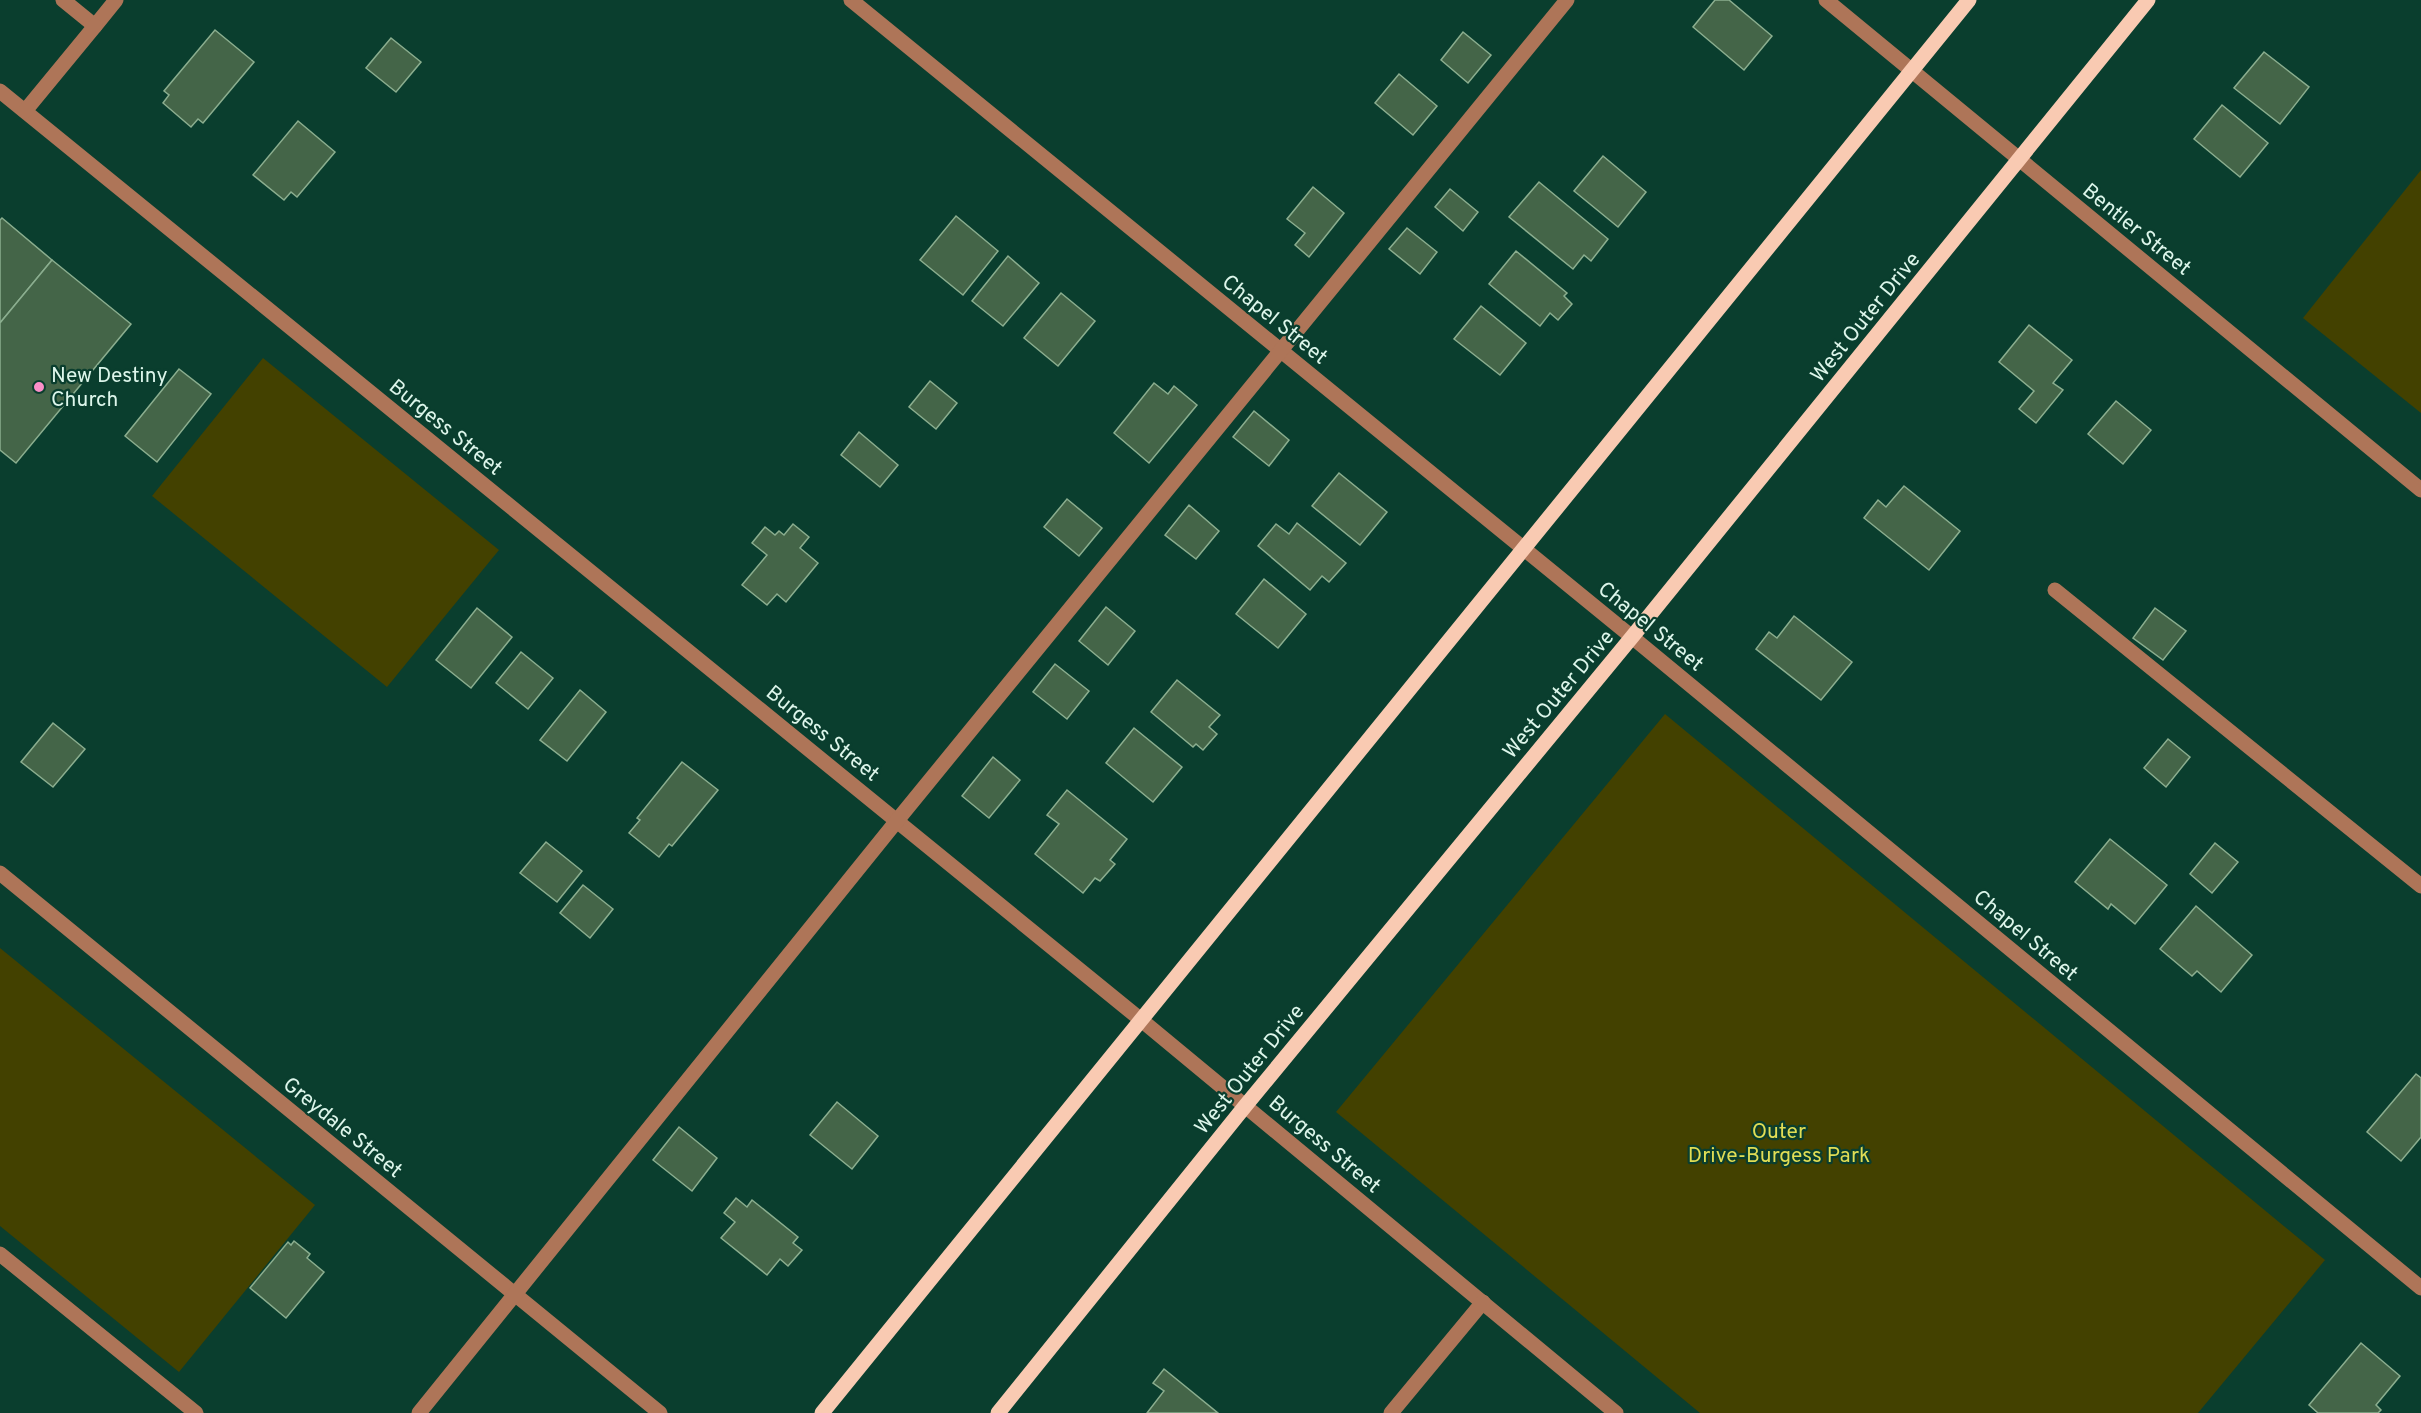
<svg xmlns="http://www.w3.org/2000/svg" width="2421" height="1413" font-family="Overpass,sans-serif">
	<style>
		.green { fill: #434100 }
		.building { fill: #446548; stroke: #8bae8f; stroke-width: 1.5 }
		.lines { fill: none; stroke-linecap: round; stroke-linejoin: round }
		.minor { stroke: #ae7558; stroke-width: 15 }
		.major { stroke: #f9cab2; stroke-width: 15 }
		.poi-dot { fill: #fa8fc8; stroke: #0a3e2e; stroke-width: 2 }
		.labels { text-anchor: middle; stroke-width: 4.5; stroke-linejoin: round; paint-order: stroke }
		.street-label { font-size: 21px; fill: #ddf6eb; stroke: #0a3e2e }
		.poi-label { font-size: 21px; fill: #ddf6eb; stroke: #0a3e2e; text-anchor: start }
		.park-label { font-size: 21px; fill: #e1de55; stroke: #0a3e2e }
	</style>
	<rect width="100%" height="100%" fill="#0a3e2e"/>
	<!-- green -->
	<g class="green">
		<path d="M2421,170V413L2303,318Z"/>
		<path d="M263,358L499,550L387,687L152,496Z"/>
		<path d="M1665,714L2325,1260L2198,1413H1700L1336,1112Z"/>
		<path d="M0,948L315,1205L179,1372L0,1226Z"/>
	</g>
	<!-- building -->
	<g class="building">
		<path d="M1715,0H1729L1772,36L1744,70L1693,27Z"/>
		<path d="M215,30L254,62L203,123L198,119L191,127L163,103L169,95L164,91Z"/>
		<path d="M1463,32L1491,55L1468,83L1441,60Z"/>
		<path d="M391,38L421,62L396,92L366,68Z"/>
		<path d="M2264,52L2309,87L2280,124L2234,88Z"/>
		<path d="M1399,74L1437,106L1413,135L1375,103Z"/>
		<path d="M2222,105L2268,143L2240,177L2194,139Z"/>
		<path d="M298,121L335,152L297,197L291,192L284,200L253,175Z"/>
		<path d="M1603,156L1646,192L1618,227L1574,191Z"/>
		<path d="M1539,182L1608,239L1591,261L1584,255L1573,269L1509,217Z"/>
		<path d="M1313,187L1344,213L1309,257L1295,245L1305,233L1287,219Z"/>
		<path d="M1450,189L1478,212L1463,231L1435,207Z"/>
		<path d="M956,216L998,251L963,295L920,260Z"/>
		<path d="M2,218L52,260L0,323V220Z"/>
		<path d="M1407,228L1437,252L1420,274L1389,249Z"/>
		<path d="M1516,251L1567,293L1564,296L1572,304L1558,320L1550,313L1540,326L1489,284Z"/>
		<path d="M1008,256L1039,283L1003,326L972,301Z"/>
		<path d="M52,260L131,324L16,463L0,450V323Z"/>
		<path d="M1061,293L1095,321L1058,366L1024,338Z"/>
		<path d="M1481,306L1526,343L1500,375L1454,339Z"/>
		<path d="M2029,325L2072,360L2053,383L2063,390L2036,423L2019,409L2034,391L1999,362Z"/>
		<path d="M179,369L211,394L157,462L125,436Z"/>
		<path d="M930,381L957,403L936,429L909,407Z"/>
		<path d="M1154,383L1168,394L1174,386L1197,405L1149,463L1114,433Z"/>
		<path d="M2116,401L2151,430L2123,464L2088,434Z"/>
		<path d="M1254,411L1289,440L1269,466L1233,437Z"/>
		<path d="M859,432L898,465L880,487L841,455Z"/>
		<path d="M1339,473L1387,512L1360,545L1312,506Z"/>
		<path d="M1904,486L1960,531L1929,570L1864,518L1878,500L1886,507Z"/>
		<path d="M1067,499L1102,528L1079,556L1044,527Z"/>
		<path d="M1189,505L1219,531L1196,559L1165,535Z"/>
		<path d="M1297,523L1346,563L1329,582L1322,576L1310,590L1258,546L1276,524L1289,534Z"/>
		<path d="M793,524L809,537L800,548L818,563L786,602L777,594L767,605L742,585L767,555L752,543L765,527L775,535L779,531L784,535Z"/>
		<path d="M1264,579L1306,614L1278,648L1236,614Z"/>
		<path d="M1106,607L1135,631L1108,665L1079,641Z"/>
		<path d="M477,608L512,637L471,688L436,660Z"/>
		<path d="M2155,608L2186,631L2163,660L2133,638Z"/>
		<path d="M1794,616L1852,662L1821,700L1756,649L1769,632L1777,638Z"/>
		<path d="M521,652L553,678L528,709L496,683Z"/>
		<path d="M1055,664L1089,691L1067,719L1033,692Z"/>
		<path d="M1177,680L1220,715L1209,727L1217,734L1203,750L1196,744L1193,747L1151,712Z"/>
		<path d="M580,690L606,712L567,761L540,740Z"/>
		<path d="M53,723L85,749L53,787L21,762Z"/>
		<path d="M1134,728L1182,767L1153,802L1106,763Z"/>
		<path d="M2168,739L2190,757L2166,787L2144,768Z"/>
		<path d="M993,757L1020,780L989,818L962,796Z"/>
		<path d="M682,762L718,790L672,846L669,844L659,857L629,833L640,820L637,818Z"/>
		<path d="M1067,790L1127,839L1110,860L1115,864L1100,881L1095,878L1083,893L1035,854L1059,824L1047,815Z"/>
		<path d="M2110,839L2167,885L2135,924L2111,904L2108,909L2075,882Z"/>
		<path d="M546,842L582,871L557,902L520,873Z"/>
		<path d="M2215,843L2238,862L2212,893L2190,874Z"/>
		<path d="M583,885L613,909L590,938L560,913Z"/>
		<path d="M2196,906L2252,955L2221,992L2197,971L2192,976L2160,949Z"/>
		<path d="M2416,1074L2421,1078V1137L2401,1161L2367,1132Z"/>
		<path d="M837,1102L878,1136L852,1169L810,1135Z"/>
		<path d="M679,1127L717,1158L692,1191L653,1160Z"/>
		<path d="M736,1198L747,1207L752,1200L798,1237L793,1243L802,1250L788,1266L780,1259L767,1275L721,1238L735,1222L724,1213Z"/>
		<path d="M294,1241L310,1254L307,1258L324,1272L286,1318L250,1288L288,1242L291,1245Z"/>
		<path d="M2361,1343L2400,1376L2376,1405L2381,1410L2378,1413H2318L2309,1405Z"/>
		<path d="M1164,1369L1218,1413H1147L1164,1391L1153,1383Z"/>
	</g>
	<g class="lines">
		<!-- minor -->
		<g class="minor">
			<path d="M63,0L95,26L116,0"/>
			<path d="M851,0L1632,637L2421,1288"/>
			<path d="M1826,0L2421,490"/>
			<path d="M0,91L1140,1019L1616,1413"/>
			<path d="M25,111L95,26"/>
			<path d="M2055,590L2421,886"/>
			<path d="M0,873L660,1413"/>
			<path d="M0,1254L196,1413"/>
			<path d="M419,1413L904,812L1567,0"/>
			<path d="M1391,1413L1483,1302"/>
		</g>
		<!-- major -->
		<g class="major">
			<path d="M822,1413L1969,0"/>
			<path d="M998,1413L1246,1105L1632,637L2148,0"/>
		</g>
	</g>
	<!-- markers -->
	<circle class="poi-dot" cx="39" cy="387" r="6"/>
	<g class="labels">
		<!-- street labels -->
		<g class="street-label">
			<text transform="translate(2137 229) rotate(39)" y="7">Bentler Street</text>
			<text transform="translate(1865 317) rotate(-51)" y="7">West Outer Drive</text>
			<text transform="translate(1275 319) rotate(39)" y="7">Chapel Street</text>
			<text transform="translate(446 427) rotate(39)" y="7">Burgess Street</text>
			<text transform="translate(1651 626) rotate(39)" y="7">Chapel Street</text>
			<text transform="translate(1558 694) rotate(-50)" y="7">West Outer Drive</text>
			<text transform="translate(823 733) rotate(39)" y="7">Burgess Street</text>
			<text transform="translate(2026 935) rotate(40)" y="7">Chapel Street</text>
			<text transform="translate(1249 1069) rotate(-51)" y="7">West Outer Drive</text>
			<text transform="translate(343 1127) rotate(39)" y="7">Greydale Street</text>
			<text transform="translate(1325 1144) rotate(40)" y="7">Burgess Street</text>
		</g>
		<!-- poi labels -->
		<g class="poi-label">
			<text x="51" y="382">New Destiny<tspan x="51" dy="24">Church</tspan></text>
		</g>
		<!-- park labels -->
		<g class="park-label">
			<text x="1779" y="1138">Outer<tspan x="1779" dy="24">Drive-Burgess Park</tspan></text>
		</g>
	</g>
</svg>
